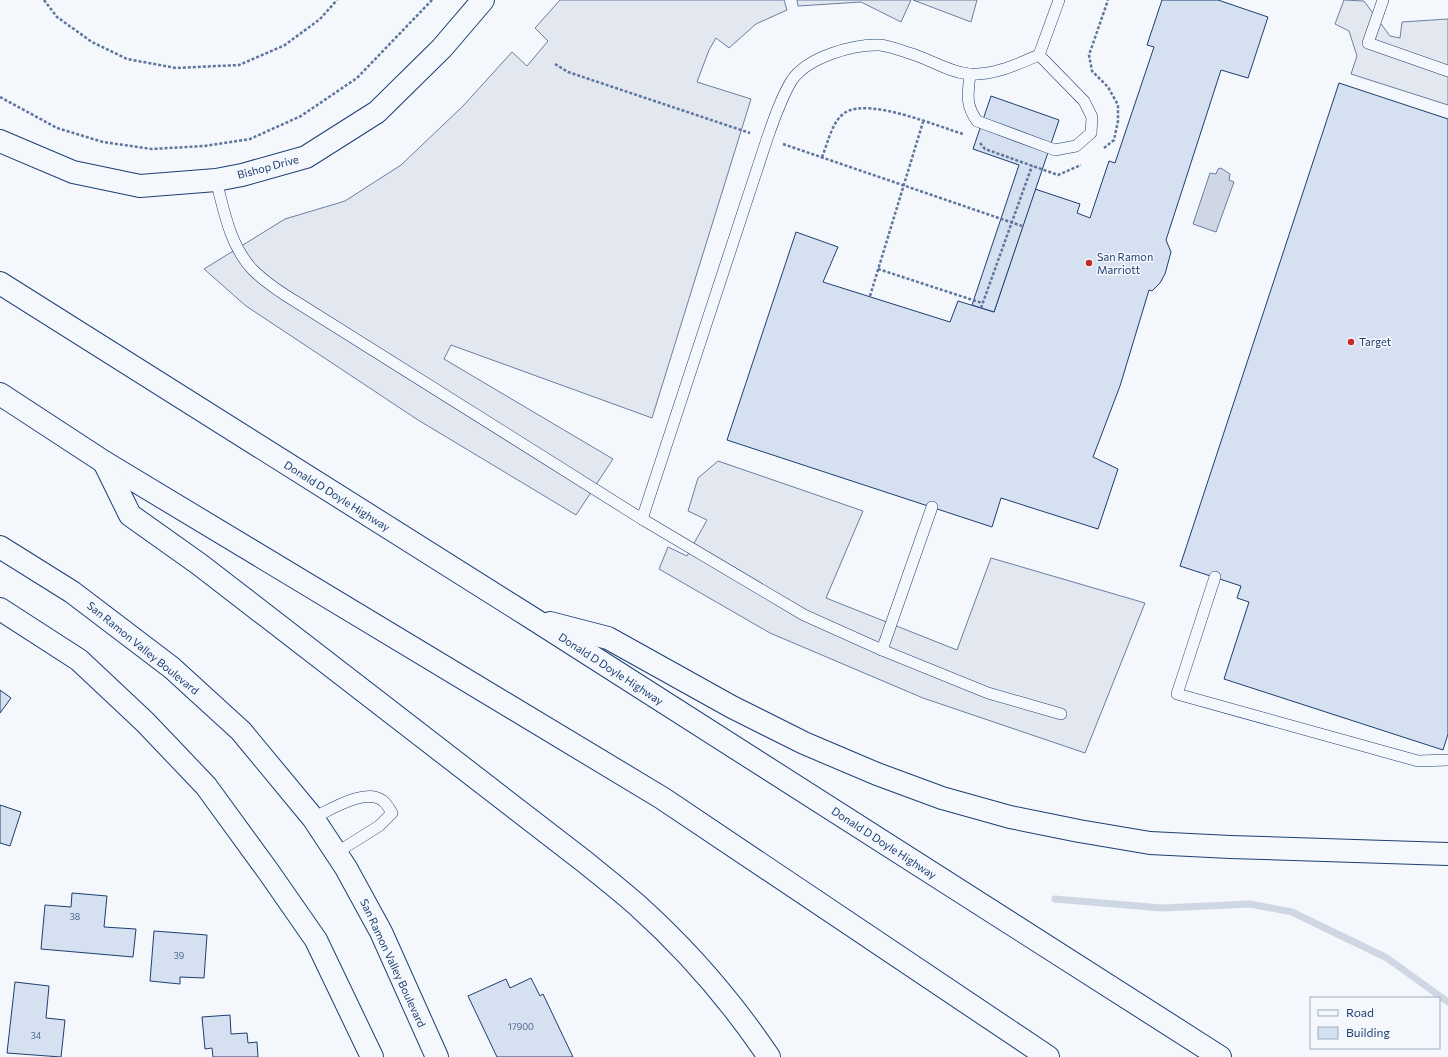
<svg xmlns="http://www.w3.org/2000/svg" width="1448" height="1057" font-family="Commissioner,sans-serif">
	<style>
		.parking { fill: #e3e8f0; stroke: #687fa3 }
		.water { fill: #cfd7e4; stroke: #687fa3 }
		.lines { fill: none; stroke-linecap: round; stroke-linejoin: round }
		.stream { stroke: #cfd7e4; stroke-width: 7 }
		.building { fill: #d5e0f0; stroke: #1d3f73 }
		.service-casing { stroke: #1d3f73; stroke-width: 12 }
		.minor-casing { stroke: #1d3f73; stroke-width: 24 }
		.secondary-casing { stroke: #1d3f73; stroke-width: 24 }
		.motorway-casing { stroke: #1d3f73; stroke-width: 24 }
		.path { stroke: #5e769c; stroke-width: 2.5; stroke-dasharray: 3 2; stroke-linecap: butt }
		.service { stroke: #f4f7fb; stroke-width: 11 }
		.minor { stroke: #f4f7fb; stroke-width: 22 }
		.secondary { stroke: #f4f7fb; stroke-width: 22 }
		.motorway { stroke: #f4f7fb; stroke-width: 22 }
		.poi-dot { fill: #c62828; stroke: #f4f7fb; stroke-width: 1.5 }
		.labels { text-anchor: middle; stroke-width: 3; stroke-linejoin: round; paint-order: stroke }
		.number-label { font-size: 9px; fill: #4b6792 }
		.street-label { font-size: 11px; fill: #1d3f73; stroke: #f4f7fb }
		.poi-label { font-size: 11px; fill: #1d3f73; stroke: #f4f7fb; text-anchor: start }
	</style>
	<rect width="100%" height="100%" fill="#f4f7fb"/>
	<!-- parking -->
	<g class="parking">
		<path d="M560,0H784L787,10L756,24L729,48L716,38L709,50L697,82L751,99L652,418L451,345L444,359L613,459L576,515L418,420L246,306L204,269L285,219L345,201L401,165L463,106L512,52L527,66L548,41L535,28Z"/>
		<path d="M797,0H911L901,22L861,2L798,6Z"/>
		<path d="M913,0H977L971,22Z"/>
		<path d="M1344,0L1364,1L1390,36L1400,38L1402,22L1448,19V105L1351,74L1357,56L1349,31L1335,24Z"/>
		<path d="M718,461L863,511L826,598L957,650L991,558L1145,603L1085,753L923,698L770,633L659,569L668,547L687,556L707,520L688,511L698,478Z"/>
	</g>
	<!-- water -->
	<path class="water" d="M1221,168L1230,174L1229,180L1234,182L1216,232L1193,224L1210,173L1216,174L1218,169Z"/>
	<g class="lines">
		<!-- stream -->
		<path class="stream" d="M1055,899L1162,908L1250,904L1292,912L1387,958L1448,1002"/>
	</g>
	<!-- building -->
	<g class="building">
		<path d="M1162,0H1218L1268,17L1248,78L1221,70L1166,240L1171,252L1165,274L1160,283L1152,291L1149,290L1120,386L1093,457L1118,469L1098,529L1001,498L992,527L727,440L796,232L838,247L823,282L950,322L958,301L994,312L1035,189L1080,204L1077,213L1090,218L1109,161L1115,163L1154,47L1147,45Z"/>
		<path d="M1339,83L1448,119V734L1443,750L1224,679L1249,602L1237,598L1241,586L1180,566Z"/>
		<path d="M991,96L1059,120L994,312L972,305L1019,165L973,149Z"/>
		<path d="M0,690L11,698L0,713Z"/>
		<path d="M0,805L21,812L10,846L0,843Z"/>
		<path d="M72,893L107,896L104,927L136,929L133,957L41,949L45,905L71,907Z"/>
		<path d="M154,931L207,935L204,978L180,977V984L150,981Z"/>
		<path d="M531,978L540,996L543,994L573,1057H497L468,996L506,979L510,988Z"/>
		<path d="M15,982L49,986L46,1018L65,1020L61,1057L7,1053Z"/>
		<path d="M230,1015L231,1034L247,1033L248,1043L257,1042L258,1057H213L212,1048L205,1049L202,1017Z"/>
	</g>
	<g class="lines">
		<defs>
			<g id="service">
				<path d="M1383,0L1368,43L1448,71"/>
				<path d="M970,74C968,94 965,104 977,121L1055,150L1076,146L1091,133L1092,117L1084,101L1039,55"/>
				<path d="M216,180C224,211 230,246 253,270C266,283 283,294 298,303L642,519L804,615L882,650L988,693L1061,714"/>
				<path d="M642,519L767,139C774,119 781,98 792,80C808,57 853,44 880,45C889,46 900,50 909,53C930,59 948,72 969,74C993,76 1018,64 1039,55L1059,0"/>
				<path d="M1215,577L1177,694L1418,761L1448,760"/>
				<path d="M882,650L932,507"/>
				<path d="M313,818C330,810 366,787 383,801C387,804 390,810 392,813L379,826L336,853"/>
			</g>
			<path id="minor" d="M0,141L73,172L140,186L216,180L242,175L306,157L377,112L442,48L483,0"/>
			<g id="secondary">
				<path d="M0,547L72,592L172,668L241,731L313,818L346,868L381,932L437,1057"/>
				<path d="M0,609L79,660L145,722L206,786L268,871L316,940L372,1057"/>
			</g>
			<g id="motorway">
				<path d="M0,283L532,618L1220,1057"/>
				<path d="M0,394L104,462L662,798L1048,1057"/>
				<path d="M104,462L130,515L199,564L585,862C602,876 620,890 637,905C686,949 732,1002 769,1057"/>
				<path d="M550,623L608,638L732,707L804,743L877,774L942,798L1010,817L1079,831L1150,843L1230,847L1448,854"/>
			</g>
		</defs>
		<!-- service casing -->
		<use href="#service" class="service-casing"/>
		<!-- minor casing -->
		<use href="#minor" class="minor-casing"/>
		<!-- secondary casing -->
		<use href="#secondary" class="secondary-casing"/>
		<!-- motorway casing -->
		<use href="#motorway" class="motorway-casing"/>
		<!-- path -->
		<g class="path">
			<path d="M44,0L57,17L92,42L127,59L176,68L239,65L285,45L320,19L337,0"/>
			<path d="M555,64L568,72L750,133"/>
			<path d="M0,97L57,128L103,142L152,149L204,146L250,139L301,116L357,78L432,0"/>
			<path d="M980,143L985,149L1058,175L1081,165"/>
			<path d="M783,144L1022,226"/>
			<path d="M1104,148L1114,140L1118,121V105L1108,87L1092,71L1089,55L1108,0"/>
			<path d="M822,157C828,143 832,120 846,112C870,98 937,126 963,134"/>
			<path d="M878,269L982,303"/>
			<path d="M870,296L923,122"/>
			<path d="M981,308L1032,166"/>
		</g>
		<!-- service -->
		<use href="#service" class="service"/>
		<!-- minor -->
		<use href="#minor" class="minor"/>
		<!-- secondary -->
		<use href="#secondary" class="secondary"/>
		<!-- motorway -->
		<use href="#motorway" class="motorway"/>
	</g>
	<!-- markers -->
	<g class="poi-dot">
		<circle cx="1089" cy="263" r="4"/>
		<circle cx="1351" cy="342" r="4"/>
	</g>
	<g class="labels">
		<!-- number labels -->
		<g class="number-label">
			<text x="75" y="920">38</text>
			<text x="179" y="959">39</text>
			<text x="521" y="1030">17900</text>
			<text x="36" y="1039">34</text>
		</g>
		<!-- street labels -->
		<g class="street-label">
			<text transform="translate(268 167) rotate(-15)" y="4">Bishop Drive</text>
			<text transform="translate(337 496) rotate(32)" y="4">Donald D Doyle Highway</text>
			<text transform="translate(143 648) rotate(39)" y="4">San Ramon Valley Boulevard</text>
			<text transform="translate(611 669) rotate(33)" y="4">Donald D Doyle Highway</text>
			<text transform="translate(884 843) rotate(33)" y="4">Donald D Doyle Highway</text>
			<text transform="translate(393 963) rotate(65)" y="4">San Ramon Valley Boulevard</text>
		</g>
		<!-- poi labels -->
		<g class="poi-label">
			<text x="1097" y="261">San Ramon<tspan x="1097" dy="13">Marriott</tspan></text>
			<text x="1359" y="346">Target</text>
		</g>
	</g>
	<!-- legend -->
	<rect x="1310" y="997" width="130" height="52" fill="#f4f7fb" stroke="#9eadc5"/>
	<rect x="1318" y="1010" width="20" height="6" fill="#f4f7fb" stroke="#9eadc5"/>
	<text x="1346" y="1017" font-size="12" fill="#1d3f73">Road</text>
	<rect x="1318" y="1027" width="20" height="12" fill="#d5e0f0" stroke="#9eadc5"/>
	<text x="1346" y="1037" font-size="12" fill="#1d3f73">Building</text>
</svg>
